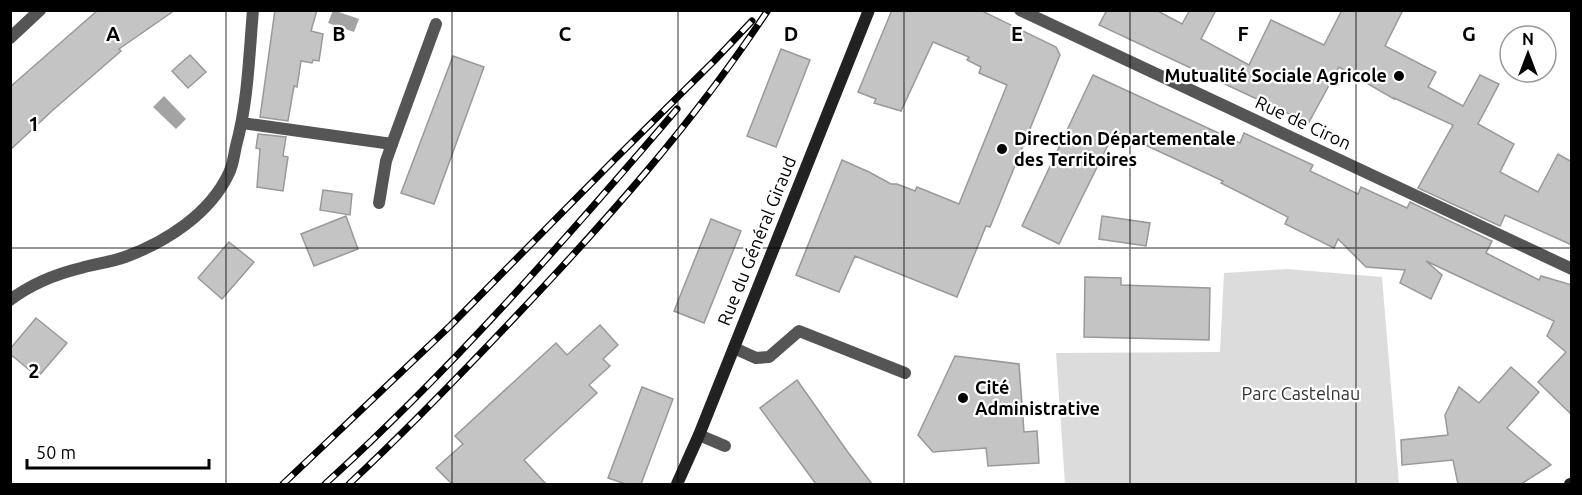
<svg xmlns="http://www.w3.org/2000/svg" width="1582" height="495" font-family="Ubuntu,sans-serif">
	<style>
		.green { fill: #dcdcdc }
		.water { fill: #a3a3a3 }
		.building { fill: #c4c4c4; stroke: #999; stroke-width: 1.5 }
		.lines { fill: none; stroke-linecap: round; stroke-linejoin: round }
		.lane { stroke: #555; stroke-width: 12 }
		.street { stroke: #555; stroke-width: 12 }
		.secondary { stroke: #222; stroke-width: 12 }
		.rail-casing { stroke: #000; stroke-width: 7 }
		.rail { stroke: #fff; stroke-width: 4.5; stroke-dasharray: 14; stroke-linecap: butt }
		.grid { fill: none; stroke: #000; stroke-width: 1.5; stroke-opacity: 0.55 }
		.poi-dot { fill: #000; stroke: #fff; stroke-width: 2 }
		.labels { text-anchor: middle; stroke-width: 4.5; stroke-linejoin: round; paint-order: stroke }
		.poi-label { font-size: 18px; font-weight: bold; fill: #000; stroke: #fff; text-anchor: start }
		.street-label { font-size: 18px; fill: #000; stroke: #fff }
		.park-label { font-size: 18px; fill: #333; stroke: #fff }
		.grid-label { font-size: 20px; text-anchor: middle; font-weight: bold; fill: #000; stroke: #fff; stroke-width: 4.5; stroke-linejoin: round; paint-order: stroke }
	</style>
	<rect width="100%" height="100%" fill="#fff"/>
	<!-- green -->
	<path class="green" d="M1287,269L1382,277L1399,484H1065L1056,353L1220,352L1224,273Z"/>
	<!-- water -->
	<g class="water">
		<path d="M333,10L359,19L354,32L328,23Z"/>
		<path d="M164,96L186,119L176,129L153,107Z"/>
	</g>
	<!-- building -->
	<g class="building">
		<path d="M98,10H175L119,49L121,51L53,110L10,150V87Z"/>
		<path d="M275,10H317L311,31L323,34L319,61L313,60L312,63L301,61L297,87L294,86L288,121L260,117Z"/>
		<path d="M892,10H980L1056,47L1060,55L990,227L986,226L957,297L855,256L839,292L796,275L842,160L869,172L891,184H897L915,191L917,187L959,204L1007,85L979,73L981,67L967,60L969,57L933,42L901,111L874,103L876,99L858,92Z"/>
		<path d="M1107,10H1156L1182,24L1190,10H1216L1201,39L1249,65L1271,20L1324,45L1342,10H1403L1385,46L1436,72L1428,87L1463,106L1480,75L1499,84L1478,124L1514,144L1500,172L1538,192L1558,154L1572,162V245L1505,215L1500,226L1418,188L1453,125L1394,98V99L1339,67L1309,122L1258,101L1259,100L1099,25Z"/>
		<path d="M781,49L810,60L776,147L747,136Z"/>
		<path d="M190,55L206,72L188,88L172,71Z"/>
		<path d="M453,56L484,67L434,204L401,193Z"/>
		<path d="M1093,75L1240,143L1244,133L1313,165L1310,171L1358,194L1361,187L1407,208L1410,202L1492,241L1486,253L1539,280L1541,276L1572,285V415L1538,382L1566,352L1547,336L1554,321L1426,261L1442,275L1431,299L1400,283L1405,270L1366,267L1338,239L1334,248L1285,224L1288,217L1221,183L1223,181L1115,131L1059,244L1022,226Z"/>
		<path d="M258,134L286,137L283,156L288,157L283,191L257,187L260,149L256,148Z"/>
		<path d="M323,190L352,194L350,215L320,210Z"/>
		<path d="M346,216L358,249L314,266L301,234Z"/>
		<path d="M1102,216L1150,223L1146,246L1099,239Z"/>
		<path d="M711,219L741,231L704,323L674,311Z"/>
		<path d="M229,242L254,262L222,299L198,278Z"/>
		<path d="M1085,277L1121,278V285L1210,288L1209,340L1084,337Z"/>
		<path d="M36,318L67,343L38,377L10,354V349Z"/>
		<path d="M600,325L618,345L603,359L610,366L589,385L597,393L524,460L546,484H452L436,468L463,444L455,436L556,343L567,355Z"/>
		<path d="M955,356L1019,364L1024,432L1037,431L1039,463L988,466L986,448L933,452L918,435Z"/>
		<path d="M1511,367L1539,392L1507,428L1551,465L1521,484H1458L1453,460L1402,465L1401,440L1448,435L1445,415L1459,387L1479,403Z"/>
		<path d="M797,380L847,451L872,484H816L760,408Z"/>
		<path d="M642,387L673,399L641,484H626L608,478Z"/>
	</g>
	<g class="lines">
		<!-- lane -->
		<g class="lane">
			<path d="M242,123L392,144L436,24"/>
			<path d="M379,203L386,161L392,144"/>
			<path d="M734,348L756,358L769,357L799,331L905,373"/>
			<path d="M699,435L725,446"/>
		</g>
		<!-- street -->
		<g class="street">
			<path d="M1020,10L1572,269"/>
			<path d="M10,38L40,10"/>
			<path d="M10,300C30,285 56,274 81,268C95,264 111,262 125,257C166,242 210,214 229,173C233,165 234,155 236,146C248,102 249,56 253,10"/>
		</g>
		<!-- secondary -->
		<g class="secondary">
			<path d="M677,484L699,435L869,10"/>
			<path d="M1570,484H1572"/>
		</g>
		<defs>
			<g id="rail">
				<path d="M283,484L451,325L614,160L714,61L752,21"/>
				<path d="M325,484C452,369 566,239 677,109"/>
				<path d="M349,484C407,430 462,373 516,316C607,220 695,121 768,10"/>
			</g>
		</defs>
		<!-- rail casing -->
		<use href="#rail" class="rail-casing"/>
		<!-- rail -->
		<use href="#rail" class="rail"/>
	</g>
	<!-- grid -->
	<path class="grid" d="M226,10V484M452,10V484M678,10V484M904,10V484M1130,10V484M1356,10V484M10,248H1572"/>
	<!-- markers -->
	<g class="poi-dot">
		<circle cx="1399" cy="76" r="6"/>
		<circle cx="1002" cy="149" r="6"/>
		<circle cx="963" cy="398" r="6"/>
	</g>
	<g class="labels">
		<!-- poi labels -->
		<g class="poi-label">
			<text x="1387" y="82" text-anchor="end">Mutualité Sociale Agricole</text>
			<text x="1014" y="145">Direction Départementale<tspan x="1014" dy="21">des Territoires</tspan></text>
			<text x="975" y="394">Cité<tspan x="975" dy="21">Administrative</tspan></text>
		</g>
		<!-- street labels -->
		<g class="street-label">
			<text transform="translate(1303 123) rotate(25)" y="6">Rue de Ciron</text>
			<text transform="translate(757 241) rotate(-68)" y="6">Rue du Général Giraud</text>
		</g>
		<!-- park labels -->
		<g class="park-label">
			<text x="1301" y="400">Parc Castelnau</text>
		</g>
	</g>
	<g class="grid-label">
		<text x="113" y="41">A</text>
		<text x="339" y="41">B</text>
		<text x="565" y="41">C</text>
		<text x="791" y="41">D</text>
		<text x="1017" y="41">E</text>
		<text x="1243" y="41">F</text>
		<text x="1469" y="41">G</text>
		<text x="34" y="131">1</text>
		<text x="34" y="378">2</text>
	</g>
	<!-- border -->
	<rect width="1582" height="495" fill="none" stroke="#000000" stroke-width="24"/>
	<!-- north arrow -->
	<g transform="translate(1528 54)"><circle r="28" fill="#ffffff" stroke="#999999" stroke-width="1.5"/>
	<path d="M0-4.5L10 22L0 15L-10 22Z" fill="#000000"/>
	<text y="-9" font-size="16" font-weight="bold" text-anchor="middle" fill="#000000">N</text>
	</g>
	<!-- scale -->
	<path d="M27 459v9h182v-9" fill="none" stroke="#000000" stroke-width="3"/>
	<text x="36" y="459" font-size="18" fill="#000000" stroke="#ffffff" stroke-width="4.5" paint-order="stroke">50 m</text>
</svg>
